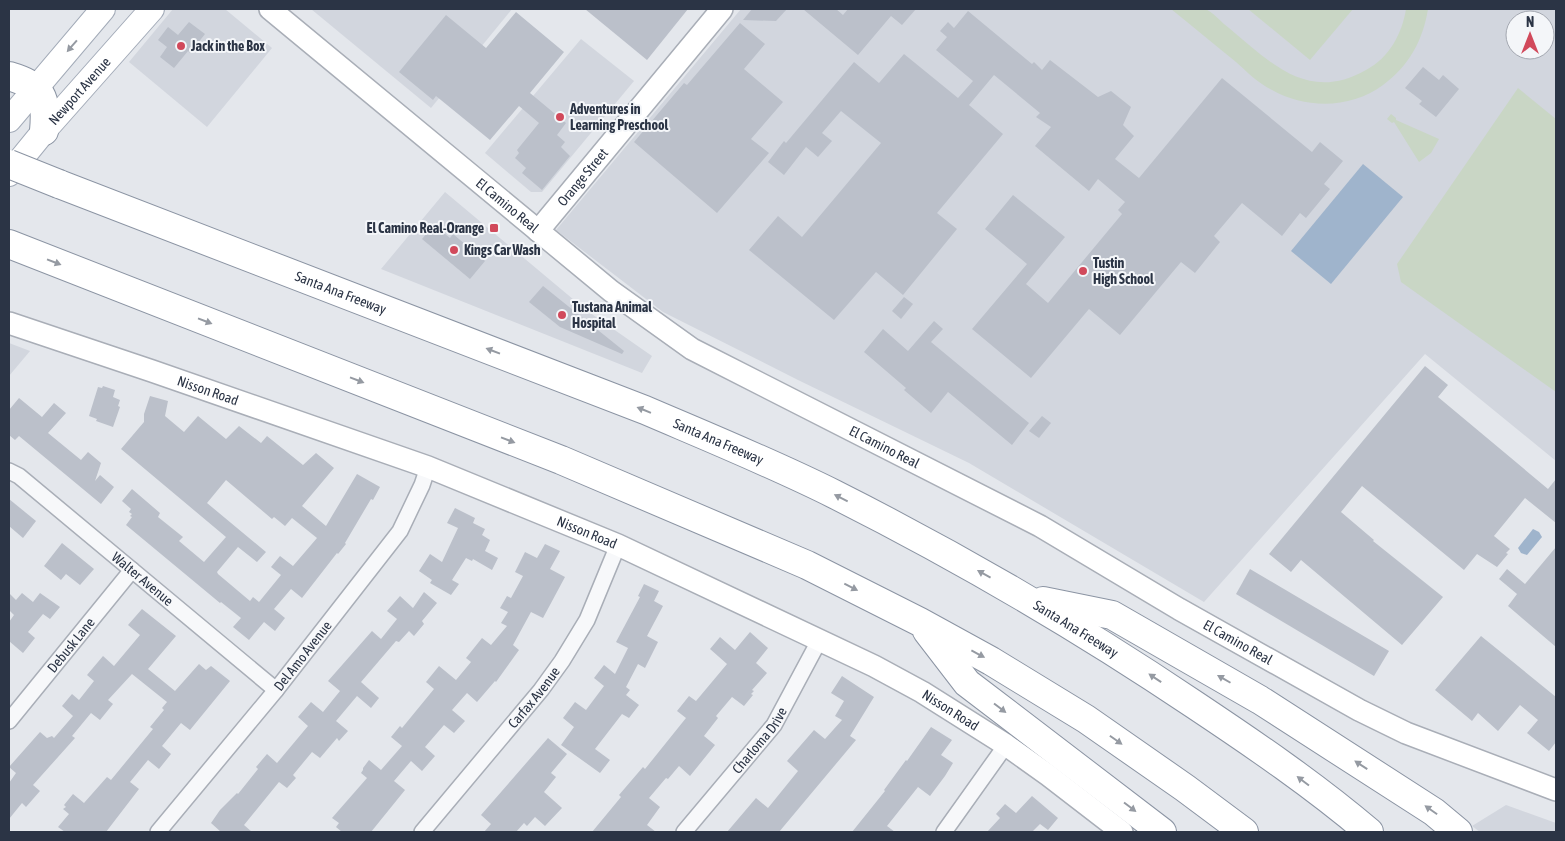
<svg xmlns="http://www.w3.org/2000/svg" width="1565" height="841" font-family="'Asap Condensed',sans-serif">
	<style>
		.built { fill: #d2d6de; fill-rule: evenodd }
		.green { fill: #c9d6c5 }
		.water { fill: #9fb4cc }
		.building { fill: #bbc0ca; fill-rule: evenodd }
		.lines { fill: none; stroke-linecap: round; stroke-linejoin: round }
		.street-casing { stroke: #a9aeb7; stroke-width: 18 }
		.secondary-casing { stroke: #a9aeb7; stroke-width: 24 }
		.primary-casing { stroke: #a3abb8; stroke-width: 26 }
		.highway-casing { stroke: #8b94a3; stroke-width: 30 }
		.street { stroke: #f7f8fa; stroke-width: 15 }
		.secondary { stroke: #fff; stroke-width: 21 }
		.primary { stroke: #fff; stroke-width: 24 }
		.highway { stroke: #fff; stroke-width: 28 }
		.highway-bridge-casing { stroke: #8b94a3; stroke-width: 30; stroke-linecap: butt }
		.highway-bridge { stroke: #fff; stroke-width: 28 }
		.oneway { fill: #959aa2 }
		.poi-dot { fill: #d1495b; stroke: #f4f6f9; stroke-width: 2 }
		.labels { text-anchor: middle; stroke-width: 4; stroke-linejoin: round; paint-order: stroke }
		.poi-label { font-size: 14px; font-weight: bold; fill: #2b3445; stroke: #f4f6f9; text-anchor: start }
		.street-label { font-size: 14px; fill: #2b3445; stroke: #f4f6f9 }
	</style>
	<rect width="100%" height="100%" fill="#e4e7ec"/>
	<!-- built -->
	<g class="built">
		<path d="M173,9H225L272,48L207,127L129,62Z"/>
		<path d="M311,9H512L431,108Z"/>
		<path d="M741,9H1556V461L1425,354L1204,602L969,463L798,380L663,312L556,230ZM1515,20H1545V50H1515Z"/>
		<path d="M581,39L634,81L542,192H531L485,153Z"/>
		<path d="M445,192L586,310L652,356L642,373L381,269Z"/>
		<path d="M9,343L30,351L9,376Z"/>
		<path d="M1506,805L1556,823V832H1480L1472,826Z"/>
	</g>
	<!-- green -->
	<g class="green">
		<path d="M1171,9C1179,9 1199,6 1205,9C1212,11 1223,24 1229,28C1271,63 1308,103 1366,70C1389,58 1402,34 1406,9H1428C1423,40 1409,66 1383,85C1351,109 1306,109 1272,90C1258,83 1247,72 1236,62C1214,44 1193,27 1171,9Z"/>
		<path d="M1248,9H1353L1310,60Z"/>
		<path d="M1518,88L1556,119V392L1401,282L1397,264Z"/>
		<path d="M1391,114L1396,118V120L1439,139L1431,153L1419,162L1394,122L1392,123L1387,119Z"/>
	</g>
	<!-- water -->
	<g class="water">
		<path d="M1363,164L1403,197L1331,284L1291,251Z"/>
		<path d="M1533,529L1539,532L1542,537L1527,555L1521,553L1518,548Z"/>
	</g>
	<!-- building -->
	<g class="building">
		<path d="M585,9H688L647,60Z"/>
		<path d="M752,9H787L776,21L743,20Z"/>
		<path d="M803,9H836L843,15L848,9H916L902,25L891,16L858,55Z"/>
		<path d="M968,11L1032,64L1034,62L1042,70L1050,60L1098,97L1111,91L1131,107L1123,125L1134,136L1115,159L1139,178L1222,78L1312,152L1320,142L1343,161L1324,184L1330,189L1306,218L1300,213L1282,236L1242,203L1214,236L1220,242L1195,273L1181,262L1120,335L1089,309L1031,378L972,329L1027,264L985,229L1013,195L1065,237L1026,284L1048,303L1122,214L1118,210L1125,202L1098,179L1089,191L1035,146L1051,127L1036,117L1040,113L994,75L969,105L1003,134L937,213L957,229L903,295L876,272L834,320L749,250L778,216L802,237L881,143L841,111L822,133L832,141L818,157L806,147L784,175L768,162L784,141L786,143L854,62L879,83L904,54L958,98L973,81L936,50L947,37L940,31L948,22L954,28Z"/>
		<path d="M516,12L564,52L530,93L566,123L557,135L565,142L561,147L570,156L542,190L522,173L526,168L515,158L519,153L517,150L539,123L519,106L490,140L436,96L433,100L399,72L446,15L486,48Z"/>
		<path d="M189,22L205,34L190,53L188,51L174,68L160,57L167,47L158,40L168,27L178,35Z"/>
		<path d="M740,23L765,44L744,69L783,102L751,139L769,153L717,213L634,142L684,83L687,85Z"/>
		<path d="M1423,67L1439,80L1443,75L1459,89L1436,117L1419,104L1422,101L1405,88Z"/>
		<path d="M434,225L450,238L453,234L485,261L470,279L422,239Z"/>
		<path d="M543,286L624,351L622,354L560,327L529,302Z"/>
		<path d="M904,297L913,304L901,319L892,311Z"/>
		<path d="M934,321L943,329L931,342L1029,423L1012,445L948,392L931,413L904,390L906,388L864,352L883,329L908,351Z"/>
		<path d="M1425,366L1448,385L1438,397L1548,489L1556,479V523L1525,498L1494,536L1510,549L1506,553L1508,554L1497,567L1477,554L1464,570L1362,486L1341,512L1374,540L1373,541L1443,597L1402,645L1301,560L1291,572L1269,554Z"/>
		<path d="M103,386L115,390L113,397L120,400L118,406L120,407L113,427L96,421L97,419L89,416L98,387L102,388Z"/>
		<path d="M150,396L168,401L165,416L184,432L198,416L226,439L239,426L261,443L267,436L303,465L316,453L334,468L302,506L326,526L357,474L380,487L373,500L371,499L345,543L346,544L338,554L337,553L302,598L291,589L274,609L285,618L275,631L264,622L249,640L233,627L241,618L221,602L220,603L126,525L132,517L130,516L132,514L129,512L131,509L122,501L132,489L160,513L158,517L183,537L179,541L204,562L226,537L121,449L144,422V414ZM226,480L272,519L274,517L285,526L292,518L317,538L293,566L280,556L271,567L281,575L259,602L253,597L250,601L218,574L217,572L238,547L257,562L266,552L207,503Z"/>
		<path d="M19,398L42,417L54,403L66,413L48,433L81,460L88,452L101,463L95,481L100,475L114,487L101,504L19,436L15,440L9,435V410Z"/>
		<path d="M1042,416L1051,423L1039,438L1029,431Z"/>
		<path d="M9,499L36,521L23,538L9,526Z"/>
		<path d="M455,508L475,518L473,523L485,529L482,535L490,540L485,551L498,558L492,570L473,559L472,561L466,558L452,580L459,584L451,595L430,583L432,580L419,571L430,554L442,562L458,528L447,523Z"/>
		<path d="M62,543L94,569L80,585L66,574L61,580L44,566Z"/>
		<path d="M545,544L560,551L550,569L565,577L543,618L531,612L513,645L519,650L496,682L495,681L477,702L467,693L452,710L465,721L454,733L444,725L425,747L435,756L422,771L411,761L394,781L405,790L371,832H342L336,827L339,823L332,818L367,778L361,773L363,770V768L369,760L381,770L402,746L391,737L400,726L402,728L434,689L426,682L439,666L456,680L471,662L466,658L482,638L491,645L507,626L501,623L508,612L500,608L507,596L511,598L523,576L515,572L525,552L537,558Z"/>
		<path d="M1556,547V647L1508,606L1517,594L1499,579L1507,569L1525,584Z"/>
		<path d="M1250,569L1389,651L1374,676L1236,594Z"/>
		<path d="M644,584L659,591L654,601L663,606L647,636L658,642L645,668L638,664L626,687L630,690L626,695L639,705L629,718L622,714L595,749L610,760L600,773L561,745L574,727L563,718L575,702L586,710L604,686L594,678L604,665L615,674L628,648L616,642L640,597L638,596Z"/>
		<path d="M424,592L437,603L422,621L424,624L414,636L409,631L399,642L396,641L361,682L379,698L371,708L357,696L336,721L348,731L339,741L337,738L320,758L312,752L293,775L296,778L287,788L279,782L244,825L252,832H221L211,823L220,810L237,793L238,794L258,769L256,767L267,754L277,763L308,726L298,717L311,702L323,712L340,691L328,681L372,631L381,639L397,619L387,611L400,596L413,608Z"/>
		<path d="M9,593L16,600L22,593L33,602L40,593L60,607L50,619L43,614L28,632L35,638L23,653L9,641V622L14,615L9,610Z"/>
		<path d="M142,609L176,636L148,669L175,691L199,664L206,670L211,666L230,681L190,730L181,723L162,746L171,754L159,769L148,760L130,782L139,789L106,832H65L58,827L69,814L63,809L66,807L64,805L73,794L84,803L107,777L111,780L153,729L150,727L164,710L162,708L167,702L132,674L108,700L113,704L100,720L91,713L72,736L75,738L33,785L40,791L26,807L22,803L9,819V783L16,773L9,767L40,732L47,738L52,736L54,738L73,716L62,706L72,694L79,700L94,681L87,675L103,656L114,666L140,635L128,625Z"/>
		<path d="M750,632L768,648L756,663L767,673L752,690L754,691L751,694L753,695L744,706L732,697L716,716L718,718L704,736L715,745L690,776L679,766L668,779L666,778L649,798L660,807L647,825L656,832H592L621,797L619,795L643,767L645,769L686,718L677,711L689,696L696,701L727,664L710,649L720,637L735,650Z"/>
		<path d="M1481,636L1556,697V742L1549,751L1527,733L1538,720L1520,705L1498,731L1478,713L1472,721L1435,690Z"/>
		<path d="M842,676L874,697L850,736L856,740L779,832H727L756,798L768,808L798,771L787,761L814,730L825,739L842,720L835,716L844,701L831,693Z"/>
		<path d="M931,727L952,740L941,755L953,763L945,776L930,796L918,787L887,826L895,832H852L885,791L884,790L906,760L907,761Z"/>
		<path d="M548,738L567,754L551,773L556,777L544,792L562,808L545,826L535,817L527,826L524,823L516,832H484L491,824L481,815Z"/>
		<path d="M1032,796L1058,818L1048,830L1040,824L1032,832H987L1000,818L996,814L1005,804L1016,813Z"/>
	</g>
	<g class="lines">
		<defs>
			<g id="street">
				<path id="s1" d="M9,471L19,476L276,690"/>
				<path id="s2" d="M9,721L132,570"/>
				<path id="s3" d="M158,832L276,690L400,531L422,485L428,467"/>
				<path id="s4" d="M422,832L541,690L562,661L587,620L618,545"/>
				<path id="s5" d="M684,832L774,725L820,639"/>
				<path d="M944,832L1006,745"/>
			</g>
			<g id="secondary">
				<path id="s6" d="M270,9L611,291L692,349L1040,526L1179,609L1359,710L1406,733L1556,790"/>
				<path id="s7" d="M538,231L722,9"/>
				<path id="s8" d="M9,323L152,371L428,467L618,545L874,666L922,692L1006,745L1048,775L1122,832"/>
			</g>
			<g id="primary">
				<path d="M9,120L103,9"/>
				<path id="s9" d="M9,174L44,131L152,9"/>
			</g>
			<g id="highway">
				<path d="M9,76C43,86 47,97 44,131"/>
				<path id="s10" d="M59,184L645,410C708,437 772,463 834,494C959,557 1079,627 1195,705C1255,745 1315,786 1369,832"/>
				<path d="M9,244L561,460L807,565L920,622L991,661L1086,719L1185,788L1244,832"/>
				<path d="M1043,601L1112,615L1260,700L1434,812L1458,832"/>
				<path d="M927,631L967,683L1162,832"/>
			</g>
		</defs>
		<!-- street casing -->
		<use href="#street" class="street-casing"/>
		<!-- secondary casing -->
		<use href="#secondary" class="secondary-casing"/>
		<!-- primary casing -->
		<use href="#primary" class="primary-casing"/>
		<!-- highway casing -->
		<use href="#highway" class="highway-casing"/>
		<!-- street -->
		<use href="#street" class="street"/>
		<!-- secondary -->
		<use href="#secondary" class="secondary"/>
		<!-- primary -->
		<use href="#primary" class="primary"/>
		<!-- highway -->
		<use href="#highway" class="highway"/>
		<defs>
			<path id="highway-bridge" d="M9,164L59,184"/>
		</defs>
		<!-- highway-bridge casing -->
		<use href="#highway-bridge" class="highway-bridge-casing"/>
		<!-- highway-bridge -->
		<use href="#highway-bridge" class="highway-bridge"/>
	</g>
	<!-- one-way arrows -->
	<defs><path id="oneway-solid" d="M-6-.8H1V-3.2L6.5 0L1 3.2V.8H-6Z" transform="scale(1.25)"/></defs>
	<g class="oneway">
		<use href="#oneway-solid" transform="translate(72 46) rotate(131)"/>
		<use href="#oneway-solid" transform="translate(54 262) rotate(21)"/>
		<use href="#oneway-solid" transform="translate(205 321) rotate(21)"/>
		<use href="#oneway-solid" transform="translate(493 351) rotate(-159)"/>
		<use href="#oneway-solid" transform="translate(357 380) rotate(21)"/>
		<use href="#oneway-solid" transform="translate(644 410) rotate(-158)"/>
		<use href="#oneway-solid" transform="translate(508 440) rotate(21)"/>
		<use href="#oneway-solid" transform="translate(841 498) rotate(-153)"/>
		<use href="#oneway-solid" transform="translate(984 574) rotate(-151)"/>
		<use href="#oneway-solid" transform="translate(851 587) rotate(27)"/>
		<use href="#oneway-solid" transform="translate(978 654) rotate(28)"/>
		<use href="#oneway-solid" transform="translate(1155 678) rotate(-146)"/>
		<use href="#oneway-solid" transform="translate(1224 679) rotate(-150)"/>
		<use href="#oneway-solid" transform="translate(1000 708) rotate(37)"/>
		<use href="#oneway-solid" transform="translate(1116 740) rotate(35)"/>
		<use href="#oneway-solid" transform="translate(1361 765) rotate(-147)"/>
		<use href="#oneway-solid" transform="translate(1303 781) rotate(-143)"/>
		<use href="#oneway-solid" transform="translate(1130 807) rotate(37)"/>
		<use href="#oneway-solid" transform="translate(1431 810) rotate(-145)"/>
	</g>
	<!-- markers -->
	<g class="poi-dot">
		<circle cx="181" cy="46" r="5"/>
		<circle cx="560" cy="117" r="5"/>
		<rect x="489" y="223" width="10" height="10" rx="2.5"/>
		<circle cx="454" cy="250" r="5"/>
		<circle cx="1083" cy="271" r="5"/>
		<circle cx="562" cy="315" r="5"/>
	</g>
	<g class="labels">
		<!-- poi labels -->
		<g class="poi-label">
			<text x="191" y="51">Jack in the Box</text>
			<text x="570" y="114">Adventures in<tspan x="570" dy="16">Learning Preschool</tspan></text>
			<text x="484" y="233" text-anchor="end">El Camino Real-Orange</text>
			<text x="464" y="255">Kings Car Wash</text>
			<text x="1093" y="268">Tustin<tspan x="1093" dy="16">High School</tspan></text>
			<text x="572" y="312">Tustana Animal<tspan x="572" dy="16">Hospital</tspan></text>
		</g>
		<!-- street labels -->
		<g class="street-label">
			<text dy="5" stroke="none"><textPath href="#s9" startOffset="109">Newport Avenue</textPath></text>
			<text dy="5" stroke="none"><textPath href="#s7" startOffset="70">Orange Street</textPath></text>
			<text dy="5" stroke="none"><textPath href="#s6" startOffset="308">El Camino Real</textPath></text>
			<text dy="5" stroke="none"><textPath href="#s10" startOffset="302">Santa Ana Freeway</textPath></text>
			<text dy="5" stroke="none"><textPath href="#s8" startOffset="210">Nisson Road</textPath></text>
			<text dy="5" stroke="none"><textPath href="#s10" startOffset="708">Santa Ana Freeway</textPath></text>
			<text dy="5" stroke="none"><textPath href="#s6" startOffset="758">El Camino Real</textPath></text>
			<text dy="5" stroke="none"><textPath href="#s8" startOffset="615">Nisson Road</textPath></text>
			<text dy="5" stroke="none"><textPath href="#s1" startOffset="172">Walter Avenue</textPath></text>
			<text dy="5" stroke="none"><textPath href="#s10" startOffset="1112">Santa Ana Freeway</textPath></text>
			<text dy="5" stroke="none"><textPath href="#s6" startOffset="1162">El Camino Real</textPath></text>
			<text dy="5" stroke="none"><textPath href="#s2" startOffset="98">Debusk Lane</textPath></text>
			<text dy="5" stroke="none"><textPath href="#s3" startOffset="228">Del Amo Avenue</textPath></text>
			<text dy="5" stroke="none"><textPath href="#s4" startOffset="175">Carfax Avenue</textPath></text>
			<text dy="5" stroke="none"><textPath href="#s8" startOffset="1020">Nisson Road</textPath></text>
			<text dy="5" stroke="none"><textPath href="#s5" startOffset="119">Charloma Drive</textPath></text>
		</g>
	</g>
	<!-- border -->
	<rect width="1565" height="841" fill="none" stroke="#2b3445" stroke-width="20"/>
	<!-- north arrow -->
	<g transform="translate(1530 35)"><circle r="24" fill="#f4f6f9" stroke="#a4a8b1"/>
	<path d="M0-4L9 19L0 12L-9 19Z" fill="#d1495b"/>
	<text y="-8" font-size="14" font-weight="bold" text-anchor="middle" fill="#2b3445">N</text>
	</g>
</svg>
